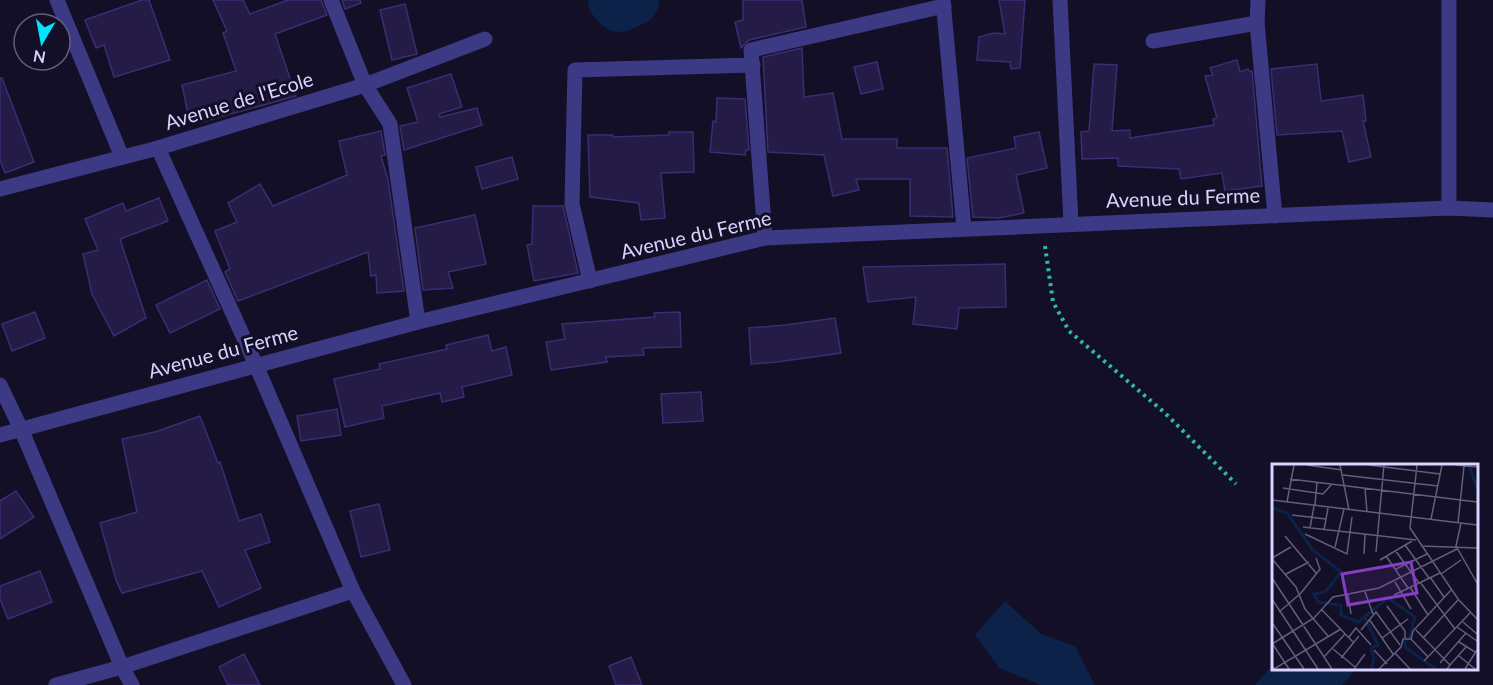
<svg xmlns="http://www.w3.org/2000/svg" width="1493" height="685" font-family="Lato,sans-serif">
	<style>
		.water { fill: #0c2248 }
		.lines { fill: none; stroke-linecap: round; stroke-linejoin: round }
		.river { stroke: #0c2248; stroke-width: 52 }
		.building { fill: #241b47; stroke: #3b2d73; stroke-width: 1.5 }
		.path { stroke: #2fb8b0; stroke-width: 4; stroke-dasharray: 3 4.5; stroke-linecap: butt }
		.minor { stroke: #3d3a85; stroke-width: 15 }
		.labels { text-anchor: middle; stroke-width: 6; stroke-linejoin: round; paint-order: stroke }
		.street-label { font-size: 20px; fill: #d9d4ff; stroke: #130f26 }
		.inset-river { fill: none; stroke: #0c2248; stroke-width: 3 }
		.inset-road { fill: none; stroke: #625e7d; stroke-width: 1.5 }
		.view { fill: #843dc5; fill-opacity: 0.15; stroke: #843dc5; stroke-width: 3 }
		.inset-edge { fill: none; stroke: #d9d4ff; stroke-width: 3 }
	</style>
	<rect width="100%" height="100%" fill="#130f26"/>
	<!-- water -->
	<g class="water">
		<path d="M1005,601L1041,634L1075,646L1095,685H1040L999,668L975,635Z"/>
		<path d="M1274,663V668L1356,669L1342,685H1255Z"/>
	</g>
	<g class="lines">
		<!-- river -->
		<path class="river" d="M614,0L620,6L633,0"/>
	</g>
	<!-- building -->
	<g class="building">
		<path d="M142,0H149L170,60L114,77L104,45L96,48L85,20Z"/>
		<path d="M213,0H243L250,14L288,0H321L327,15L275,34L296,96L202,122L200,111L188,114L182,85L236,71L223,33L227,31Z"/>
		<path d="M342,0H360L361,3L345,9Z"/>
		<path d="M743,0H802L806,27L749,40L741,48L735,22L743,20Z"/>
		<path d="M999,0H1025L1020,68L1011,69L1010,62L977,60L979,37L994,33L1005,34Z"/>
		<path d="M405,4L417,54L392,60L380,10Z"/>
		<path d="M802,48L804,97L833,93L842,139H897V148H947L953,217L910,216V179H856L859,190L833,196L824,155L768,152L763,57Z"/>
		<path d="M1237,60L1240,72L1248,69L1249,71H1252L1262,186L1225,191L1222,173L1181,179L1179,169L1118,166V158L1082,159L1081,132L1089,131L1094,64L1117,65L1112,131L1130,130V138L1214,125L1213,119L1217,118L1205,76L1213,75L1210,68Z"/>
		<path d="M877,62L883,89L861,94L854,67Z"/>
		<path d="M1317,64L1321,101L1363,95L1366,121H1363L1371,157L1349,162L1342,131L1277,135L1271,69Z"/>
		<path d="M451,74L462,107L439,114L440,117L477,108L482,125L404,150L400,126L418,122L407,88Z"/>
		<path d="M0,78H2L34,162L5,173L0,160Z"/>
		<path d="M717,98L745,99L749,150H746L745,155L710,152L713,121L716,122Z"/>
		<path d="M381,131L385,155L381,156L388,180L404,291L377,293L376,275L371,276L368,252L238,301L225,272L230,269L215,231L237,222L228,203L260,184L273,206L347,175L339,141Z"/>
		<path d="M669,132H693L694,172L661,173L665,218L641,220L639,203L590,197L588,135H613V137L669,135Z"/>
		<path d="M1039,132L1047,168L1016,175L1024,213L999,218L973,217L967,158L1016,148L1014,137Z"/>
		<path d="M512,157L518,179L482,189L476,167Z"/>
		<path d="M159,198L168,221L120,239L146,318L114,336L92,294L83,254L98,250L85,219L123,203L126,211Z"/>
		<path d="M533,206H563L578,273L534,281L527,245L532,244Z"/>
		<path d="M475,215L486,264L448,272L453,288L423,290L415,228Z"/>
		<path d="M1005,264L1006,307L959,308L957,329L913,324L916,297L868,302L863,267Z"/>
		<path d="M207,280L220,309L170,333L156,305Z"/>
		<path d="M35,312L45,338L12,351L2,324Z"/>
		<path d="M680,312L681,347L643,348L644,355L606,357L607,362L551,370L546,342L565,339L562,324L655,317L654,313Z"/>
		<path d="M835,318L841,353L777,362L751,364L749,328L786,325Z"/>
		<path d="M488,335L492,351L506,347L512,375L462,387L464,397L442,402L440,393L382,406L384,418L345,427L334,379L380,369L379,364L447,349L446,345Z"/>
		<path d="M701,392L703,421L663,423L661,394Z"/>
		<path d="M337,409L341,435L301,441L297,416Z"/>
		<path d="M200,416L218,463L220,462L239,521L261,514L270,542L245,550L261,588L219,607L202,571L122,593L116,580L100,523L137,512L122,439L155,432Z"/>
		<path d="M16,491L34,517L0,539V501Z"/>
		<path d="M379,504L390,550L361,557L350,511Z"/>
		<path d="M40,571L52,602L8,619L0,599V586Z"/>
		<path d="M244,654L260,685H228L219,667Z"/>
		<path d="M631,657L642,685H616L609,666Z"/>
	</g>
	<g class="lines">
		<!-- path -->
		<path class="path" d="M1045,246L1053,302L1069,331L1165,413L1236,484"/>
		<!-- minor -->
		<g class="minor">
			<path d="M57,0L122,157"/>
			<path d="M331,0L365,85L390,124L418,322"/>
			<path d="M943,0L964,228"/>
			<path d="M1060,0L1071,223"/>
			<path d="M1258,0L1257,23L1275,216"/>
			<path d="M1153,41L1257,23"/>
			<path d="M158,148L256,365L353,591L404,685"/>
			<path d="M0,189L158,148L365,85L485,39"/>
			<path d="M1449,208V0"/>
			<path d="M765,238L751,50L944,6"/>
			<path d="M590,281L572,204L575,70L753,65"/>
			<path d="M0,385L21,429L122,667L132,685"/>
			<path d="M0,435L418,322L765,238L1449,208L1493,210"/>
			<path d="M56,685L122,667L353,591"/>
		</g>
	</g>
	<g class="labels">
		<!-- street labels -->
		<g class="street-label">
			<text transform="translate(239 101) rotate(-17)" y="7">Avenue de l'Ecole</text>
			<text transform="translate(1183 198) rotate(-2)" y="7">Avenue du Ferme</text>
			<text transform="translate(696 235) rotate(-13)" y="7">Avenue du Ferme</text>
			<text transform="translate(223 352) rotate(-15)" y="7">Avenue du Ferme</text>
		</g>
	</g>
	<!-- overview -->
	<g transform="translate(1272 464)">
		<rect width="206" height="206" fill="#130f26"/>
		<path class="inset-river" d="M197,1L205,24M0,44L15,49L41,86L69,108L53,128L42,130L46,138L69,141V151L86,158L116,134L143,153L138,173L132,177L134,184L164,205M93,154L106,181L99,184L102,195L99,205"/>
		<path class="inset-road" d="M35,1L70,6M68,1L77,46M97,1L168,10M145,1L138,64L186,135L205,155M184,1L205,3M71,11L166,22M18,15L205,38M11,24L51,30L60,20M93,24L95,48M0,36L205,61M15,38L22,1M43,41L45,18M20,51L54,55M159,55L170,1M186,59L192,2M189,59L184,82L205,119M31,63L144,76M38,64L42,42M52,66L56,44M33,70L75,90L80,53M13,72L44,109M133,81L157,114M149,82L205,84M63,83L72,45M123,86L147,119M104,88L112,1M92,90L93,71M114,92L136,124M0,94L19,83M0,95L24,123L33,145L56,172M108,96L140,77M124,105L155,90M14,110L37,98M169,110L189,96M158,113L172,133M0,114L60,205M123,118L139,145M148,118L183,165M138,123L156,151M93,128L101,150M76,131L79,150M122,131L168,109M0,135L46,205M115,142L133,167V174M50,146L82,179M7,148L29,129L48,105L44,94M97,155L121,190M191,158L205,170M1,160L32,205M185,163L205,177M89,166L104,148L128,181M144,166L178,201L175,205M77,173L84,164L99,181M110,174L136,155M151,174L186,136M139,175L156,193M187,178L203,188M0,179L17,205M0,180L42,154L61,133L107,124L185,85M61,185L83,203M102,186L115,200M123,189L138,205M187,192L203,205M52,193L73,170M69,194L87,172M152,197L198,149M168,199L194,169M0,201L2,205L69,165M178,201L194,183M82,205L93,190M107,205L129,183L131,175H139L141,167L180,125M193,205L205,186"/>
		<path class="view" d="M139,98L145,129L76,141L70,110Z"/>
		<rect width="206" height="206" class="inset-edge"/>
	</g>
	<!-- north arrow -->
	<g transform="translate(42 42) rotate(190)"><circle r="28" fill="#130f26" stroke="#625e7d" stroke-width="1.5"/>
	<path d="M0-4.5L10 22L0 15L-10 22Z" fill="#00e5ff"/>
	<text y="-9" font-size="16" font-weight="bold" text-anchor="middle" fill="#d9d4ff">N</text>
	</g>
</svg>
